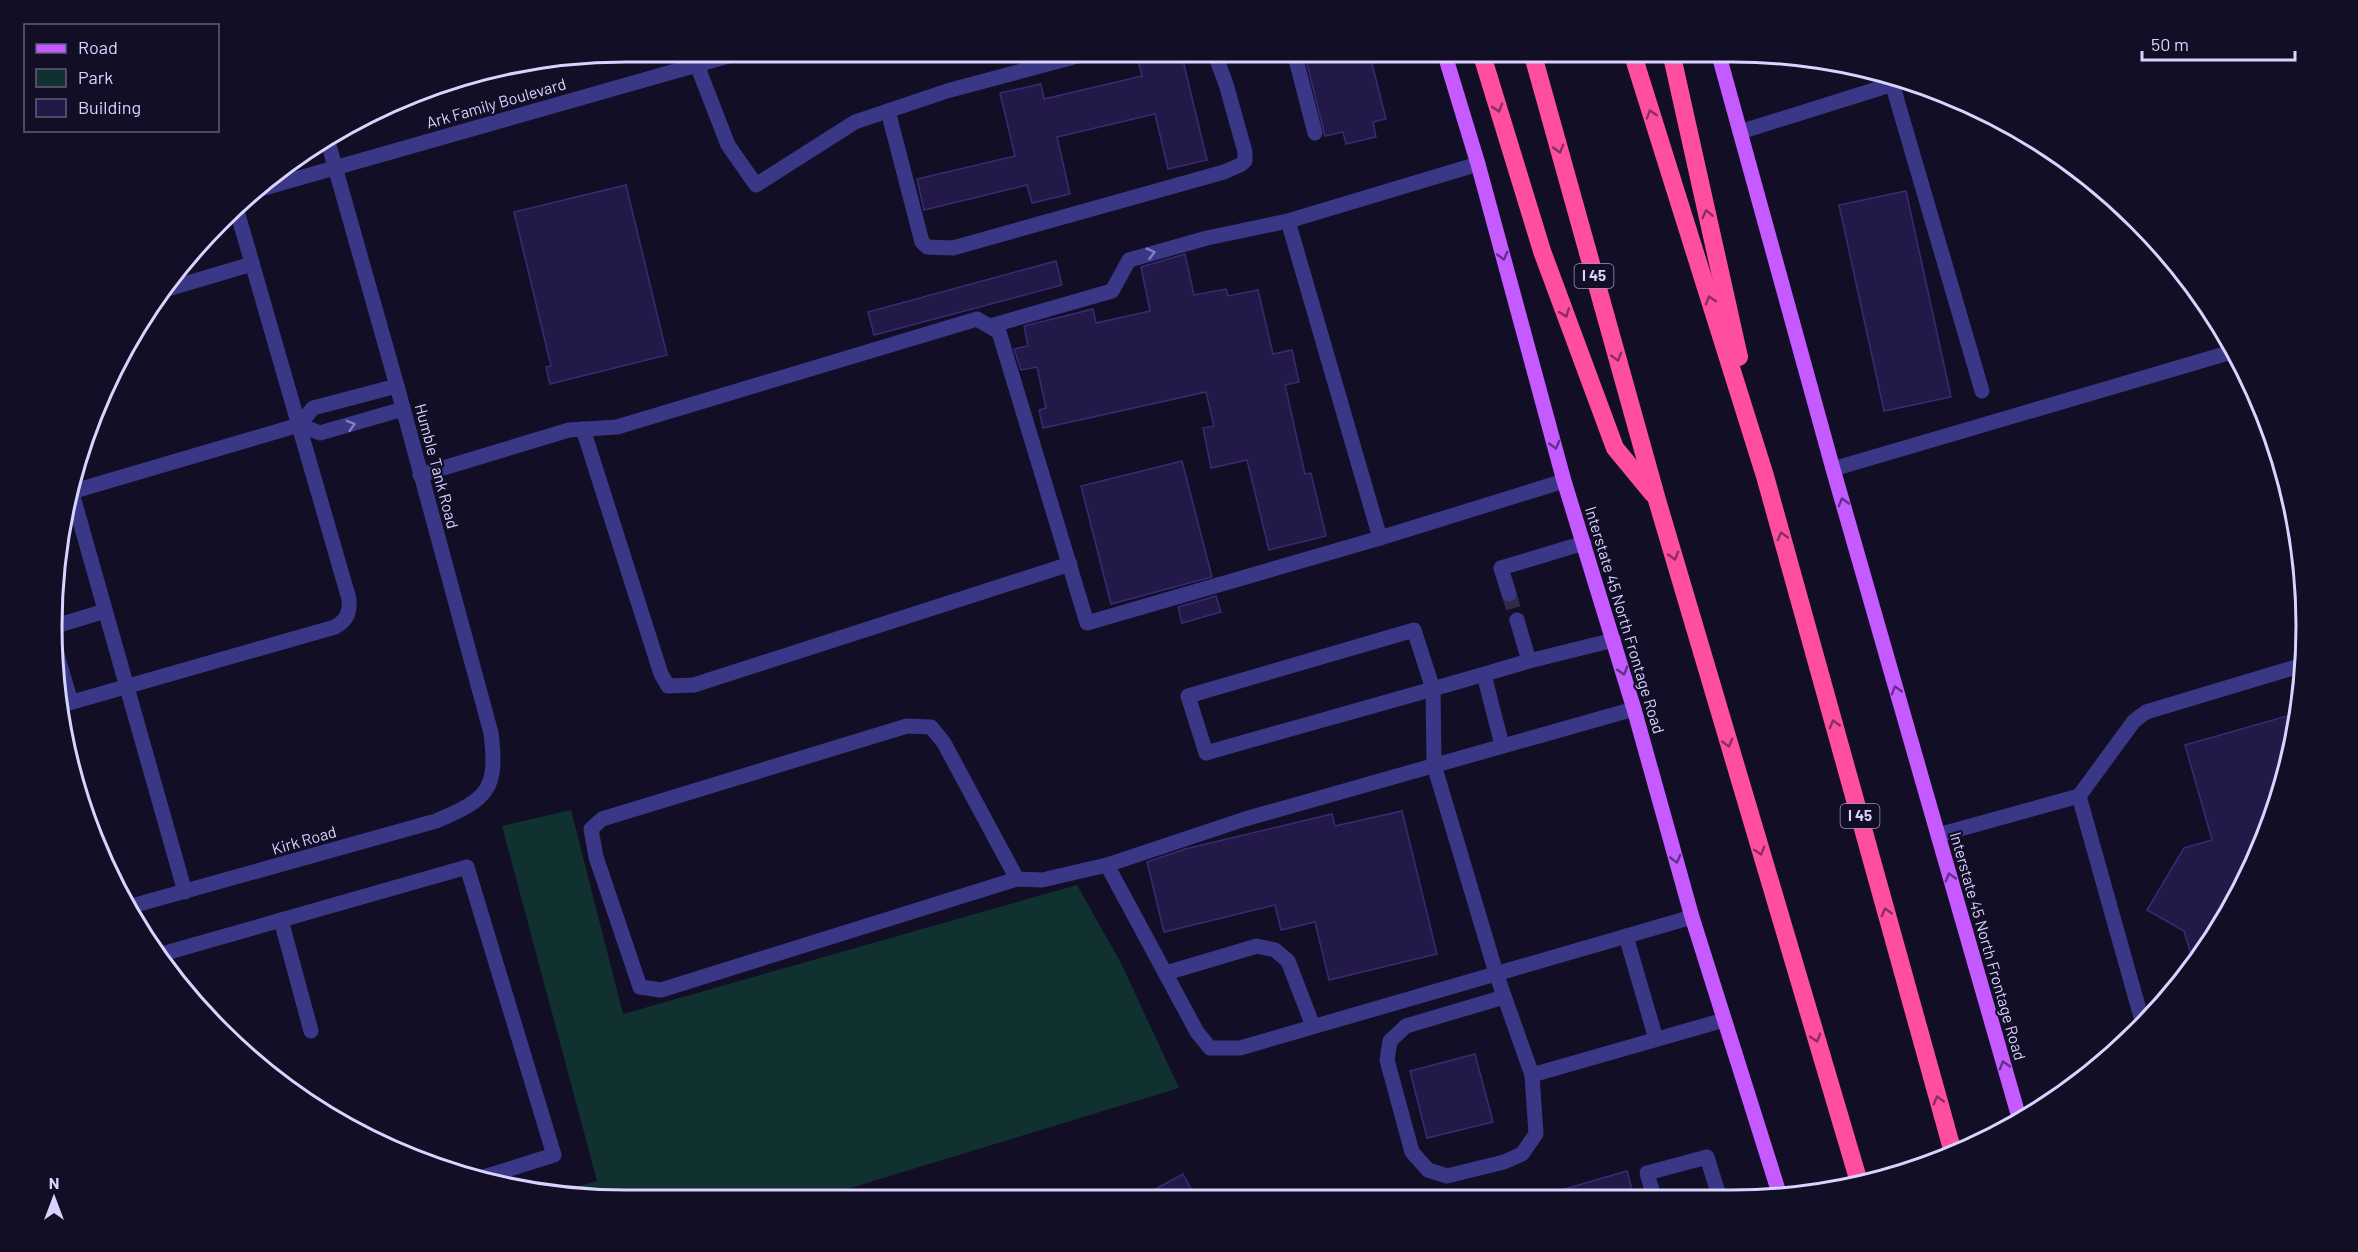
<svg xmlns="http://www.w3.org/2000/svg" width="2358" height="1252" font-family="Barlow,sans-serif">
	<style>
		.green { fill: #113030 }
		.building { fill: #231948; stroke: #3a2a75; stroke-width: 1.5 }
		.lines { fill: none; stroke-linecap: round; stroke-linejoin: round }
		.minor-tunnel { stroke: #302c47; stroke-width: 15; stroke-dasharray: 15 8; stroke-linecap: butt }
		.minor { stroke: #3b3787; stroke-width: 15 }
		.major { stroke: #c45aff; stroke-width: 15 }
		.highway { stroke: #ff4ea0; stroke-width: 18 }
		.oneway { stroke: #882e63 }
		.oneway2 { stroke: #827dbd }
		.oneway3 { stroke: #623088 }
		.labels { text-anchor: middle; stroke-width: 4.5; stroke-linejoin: round; paint-order: stroke }
		.shield { fill: #120e26; stroke: #9d98be; stroke-width: 1.5 }
		.shield-label { font-size: 15px; font-weight: bold; fill: #d9d3ff }
		.street-label { font-size: 16px; fill: #d9d3ff; stroke: #120e26 }
		.rim { fill: none; stroke: #d9d3ff; stroke-width: 3 }
	</style>
	<rect width="100%" height="100%" fill="#120e26"/>
	<!-- green -->
	<path class="green" d="M571,810L623,1014L1077,885L1121,963L1179,1088L814,1199L589,1200L551,1194L597,1181L502,826Z"/>
	<!-- building -->
	<g class="building">
		<path d="M1154,52H1181L1207,160L1168,169L1155,114L1057,137L1070,194L1032,203L1027,185L924,210L917,179L1015,156L1000,93L1041,84L1044,99L1142,76L1137,56Z"/>
		<path d="M1304,52H1369L1386,119L1373,122L1376,137L1346,144L1343,132L1325,136Z"/>
		<path d="M626,185L667,355L550,384L546,367L551,366L514,212Z"/>
		<path d="M1906,191L1951,397L1884,411L1839,205Z"/>
		<path d="M1185,254L1194,295L1226,289L1228,296L1258,290L1273,354L1292,350L1299,382L1285,385L1305,474L1311,473L1326,536L1269,550L1247,460L1211,468L1203,428L1214,426L1206,392L1043,428L1039,410L1046,408L1037,367L1021,370L1014,349L1028,346L1024,326L1093,309L1096,323L1150,311L1141,267Z"/>
		<path d="M1056,261L1062,285L874,335L868,312Z"/>
		<path d="M1182,461L1212,577L1111,604L1081,486Z"/>
		<path d="M1216,596L1221,612L1182,623L1178,607Z"/>
		<path d="M2298,713L2287,775L2248,881L2193,961L2184,931L2147,910L2184,848L2212,840L2185,745Z"/>
		<path d="M1402,811L1437,954L1329,980L1315,922L1281,930L1275,905L1164,932L1147,862L1185,849L1332,814L1335,826Z"/>
		<path d="M1475,1054L1493,1122L1427,1138L1410,1071Z"/>
		<path d="M1627,1171L1634,1197H1554V1192Z"/>
		<path d="M1183,1174L1196,1198H1139Z"/>
	</g>
	<g class="lines">
		<!-- minor-tunnel -->
		<path class="minor-tunnel" d="M1509,594L1517,620"/>
		<!-- minor -->
		<g class="minor">
			<path d="M1294,52L1315,133"/>
			<path d="M697,65L728,145L756,185L855,122L947,91L1096,51"/>
			<path d="M1892,83L1982,391"/>
			<path d="M888,111L922,242L927,247L953,248L1224,172L1240,165L1245,161V152L1226,84L1214,52"/>
			<path d="M1740,132L1906,80"/>
			<path d="M1478,164L1288,221L1380,538L1564,481"/>
			<path d="M257,190L746,51"/>
			<path d="M164,290L252,264"/>
			<path d="M990,326L1112,291L1129,260L1207,238L1288,221"/>
			<path d="M299,425L320,433L403,409"/>
			<path d="M583,429L661,674L668,686L694,685L1070,564"/>
			<path d="M1833,469L2235,351"/>
			<path d="M420,475L569,430L617,427L977,319L999,332L1087,623L1380,538"/>
			<path d="M70,486L185,892"/>
			<path d="M71,492L299,425L313,408L397,386"/>
			<path d="M1509,594L1501,568L1584,543"/>
			<path d="M1517,620L1529,661L1614,640"/>
			<path d="M56,626L105,611"/>
			<path d="M54,644L71,702"/>
			<path d="M1529,661C1422,693 1314,722 1206,753L1188,696L1414,630L1433,689L1434,765L1496,973L1532,1075L1724,1020"/>
			<path d="M1484,675L1502,745"/>
			<path d="M62,705L335,627C347,620 350,613 349,599L237,211"/>
			<path d="M2079,796L2143,1024"/>
			<path d="M1938,835L2079,796L2134,721L2146,712L2306,664"/>
			<path d="M1107,865L1197,1032L1210,1048H1240L1692,917"/>
			<path d="M1017,879L661,990L640,987L596,857L591,829L602,819L907,726L931,727L944,743L1017,879L1042,880L1107,865L1245,819L1634,709"/>
			<path d="M132,906L436,821C488,799 498,790 491,733L397,386L328,142"/>
			<path d="M281,920L311,1031"/>
			<path d="M1626,936L1656,1039"/>
			<path d="M162,954L467,867L554,1155L474,1180"/>
			<path d="M1166,973L1257,946L1275,950L1288,961L1313,1026"/>
			<path d="M1504,997L1406,1026L1390,1041L1387,1060L1412,1152L1428,1170L1447,1176L1504,1162L1522,1154L1536,1134L1532,1075"/>
			<path d="M1654,1197L1647,1173L1707,1157L1719,1196"/>
		</g>
		<!-- major -->
		<g class="major">
			<path d="M1444,52L1478,164L1564,481L1634,709L1692,917L1780,1196"/>
			<path d="M1718,52L1833,469L2020,1121"/>
		</g>
		<!-- highway -->
		<g class="highway">
			<path d="M1481,52L1542,251L1615,448L1653,494"/>
			<path d="M1532,52L1657,500L1859,1182"/>
			<path d="M1632,52L1765,476L1954,1156"/>
			<path d="M1671,52L1739,357"/>
		</g>
	</g>
	<!-- one-way arrows -->
	<defs><path id="oneway-chevron" d="M-2-3.5L2.5 0L-2 3.5" fill="none" stroke-width="1.6" stroke-linecap="round" stroke-linejoin="round" transform="scale(1.5)"/></defs>
	<g class="oneway">
		<use href="#oneway-chevron" transform="translate(1498 108) rotate(73)"/>
		<use href="#oneway-chevron" transform="translate(1651 114) rotate(-107)"/>
		<use href="#oneway-chevron" transform="translate(1559 149) rotate(74)"/>
		<use href="#oneway-chevron" transform="translate(1707 214) rotate(-103)"/>
		<use href="#oneway-chevron" transform="translate(1710 300) rotate(-107)"/>
		<use href="#oneway-chevron" transform="translate(1565 313) rotate(70)"/>
		<use href="#oneway-chevron" transform="translate(1617 357) rotate(74)"/>
		<use href="#oneway-chevron" transform="translate(1782 536) rotate(-105)"/>
		<use href="#oneway-chevron" transform="translate(1674 556) rotate(74)"/>
		<use href="#oneway-chevron" transform="translate(1834 724) rotate(-105)"/>
		<use href="#oneway-chevron" transform="translate(1728 743) rotate(74)"/>
		<use href="#oneway-chevron" transform="translate(1760 851) rotate(73)"/>
		<use href="#oneway-chevron" transform="translate(1886 912) rotate(-105)"/>
		<use href="#oneway-chevron" transform="translate(1816 1038) rotate(73)"/>
		<use href="#oneway-chevron" transform="translate(1938 1100) rotate(-105)"/>
	</g>
	<g class="oneway2">
		<use href="#oneway-chevron" transform="translate(1151 253) rotate(-15)"/>
		<use href="#oneway-chevron" transform="translate(351 425) rotate(-16)"/>
	</g>
	<g class="oneway3">
		<use href="#oneway-chevron" transform="translate(1503 256) rotate(75)"/>
		<use href="#oneway-chevron" transform="translate(1555 445) rotate(75)"/>
		<use href="#oneway-chevron" transform="translate(1843 502) rotate(-106)"/>
		<use href="#oneway-chevron" transform="translate(1623 671) rotate(73)"/>
		<use href="#oneway-chevron" transform="translate(1896 690) rotate(-106)"/>
		<use href="#oneway-chevron" transform="translate(1676 859) rotate(75)"/>
		<use href="#oneway-chevron" transform="translate(1950 877) rotate(-106)"/>
		<use href="#oneway-chevron" transform="translate(2004 1065) rotate(-106)"/>
	</g>
	<g class="labels">
		<!-- shield labels -->
		<g class="shield">
			<rect x="1574.5" y="264" width="39" height="24" rx="4.5"/>
			<rect x="1840.5" y="804" width="39" height="24" rx="4.5"/>
		</g>
		<g class="shield-label">
			<text x="1594" y="281">I 45</text>
			<text x="1860" y="821">I 45</text>
		</g>
		<!-- street labels -->
		<g class="street-label">
			<text transform="translate(496 103) rotate(-16)" y="6">Ark Family Boulevard</text>
			<text transform="translate(437 466) rotate(75)" y="6">Humble Tank Road</text>
			<text transform="translate(1625 620) rotate(73)" y="6">Interstate 45 North Frontage Road</text>
			<text transform="translate(304 840) rotate(-16)" y="6">Kirk Road</text>
			<text transform="translate(1988 946) rotate(74)" y="6">Interstate 45 North Frontage Road</text>
		</g>
	</g>
	<!-- crop -->
	<path d="M0 0H2358V1252H0ZM626 62H1732A564 564 0 0 1 2296 626V626A564 564 0 0 1 1732 1190H626A564 564 0 0 1 62 626V626A564 564 0 0 1 626 62Z" fill="#120e26" fill-rule="evenodd"/>
	<path class="rim" d="M626 62H1732A564 564 0 0 1 2296 626V626A564 564 0 0 1 1732 1190H626A564 564 0 0 1 62 626V626A564 564 0 0 1 626 62Z"/>
	<!-- legend -->
	<rect x="24" y="24" width="195" height="108" fill="#120e26" stroke="#625d7d" stroke-width="1.5"/>
	<rect x="36" y="44" width="30" height="9" fill="#c45aff" stroke="#625d7d" stroke-width="1.5"/>
	<text x="78" y="54" font-size="18" fill="#d9d3ff">Road</text>
	<rect x="36" y="69" width="30" height="18" fill="#113030" stroke="#625d7d" stroke-width="1.5"/>
	<text x="78" y="84" font-size="18" fill="#d9d3ff">Park</text>
	<rect x="36" y="99" width="30" height="18" fill="#231948" stroke="#625d7d" stroke-width="1.5"/>
	<text x="78" y="114" font-size="18" fill="#d9d3ff">Building</text>
	<!-- north arrow -->
	<g transform="translate(54 1198)" stroke="#120e26" stroke-width="4.5" paint-order="stroke">
	<path d="M0-4.5L10 22L0 15L-10 22Z" fill="#d9d3ff"/>
	<text y="-9" font-size="16" font-weight="bold" text-anchor="middle" fill="#d9d3ff">N</text>
	</g>
	<!-- scale -->
	<path d="M2142 51v9h153v-9" fill="none" stroke="#d9d3ff" stroke-width="3"/>
	<text x="2151" y="51" font-size="18" fill="#d9d3ff" stroke="#120e26" stroke-width="4.5" paint-order="stroke">50 m</text>
</svg>
